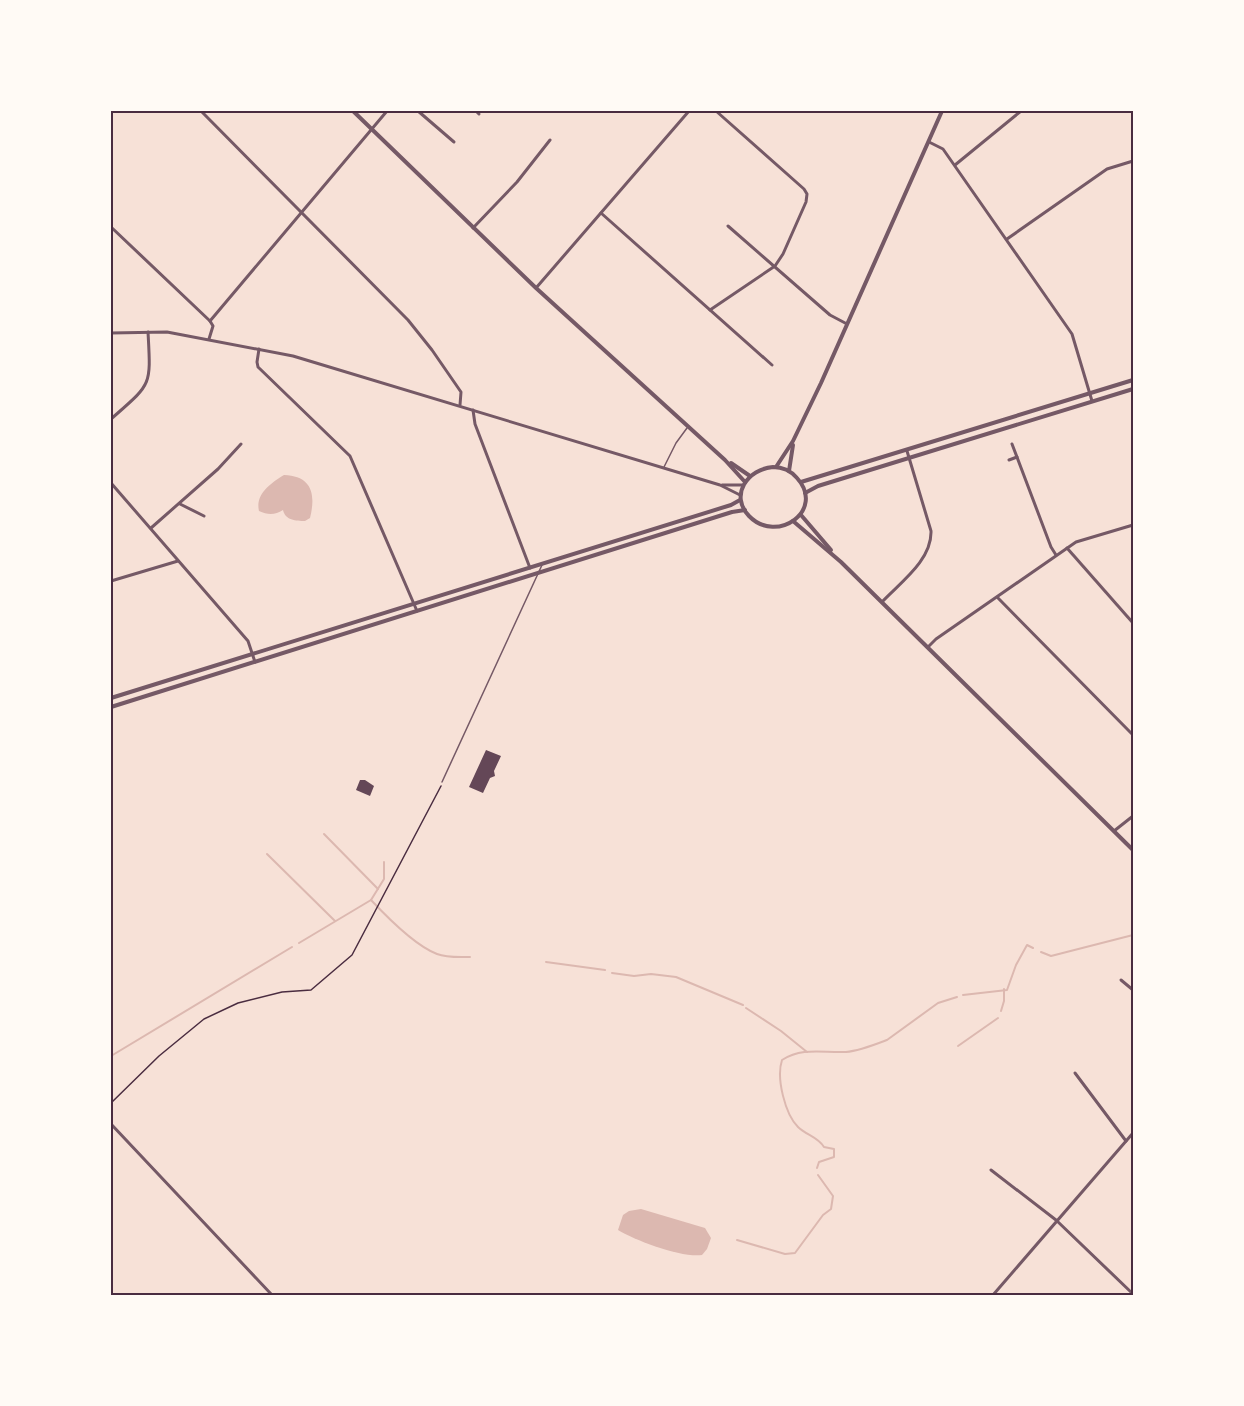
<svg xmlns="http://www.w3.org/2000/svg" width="1244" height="1406" font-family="Karla,sans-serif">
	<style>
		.water { fill: #dcb8b0 }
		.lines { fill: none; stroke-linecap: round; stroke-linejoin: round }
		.stream { stroke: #dcb8b0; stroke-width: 2 }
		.building { fill: #644757 }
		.path { stroke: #4a2c40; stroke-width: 1.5 }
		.service { stroke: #755966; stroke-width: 1.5 }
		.minor { stroke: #755966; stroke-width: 3 }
		.tertiary { stroke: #755966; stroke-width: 4 }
		.neatline { fill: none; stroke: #4a2c40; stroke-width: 2 }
	</style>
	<rect width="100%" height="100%" fill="#f7e1d7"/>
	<!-- water -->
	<g class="water">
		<path d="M284,475C312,476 316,494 310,518L305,521C296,521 285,520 283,510C275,515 268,515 259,511C255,494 271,483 284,475Z"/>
		<path d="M641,1209L705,1228L711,1238L707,1249L702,1255C682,1258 636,1241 618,1230L623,1215L629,1211Z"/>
	</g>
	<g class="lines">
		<!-- stream -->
		<g class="stream">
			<path d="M324,834L378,889"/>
			<path d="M267,854L335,921"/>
			<path d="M371,900C386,916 416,946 437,954C447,958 459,957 470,957"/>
			<path d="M299,943L371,900L384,879V862"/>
			<path d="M1041,952L1051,956L1133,935"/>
			<path d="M546,962L605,970"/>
			<path d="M612,973L634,976L651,974L676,977L743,1005"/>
			<path d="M963,995L1007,990L1016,965L1027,945L1033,948"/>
			<path d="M746,1008L781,1031L807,1052"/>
			<path d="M1001,1011L1004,1001V989"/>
			<path d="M958,1046L998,1018"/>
			<path d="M111,1056L292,947"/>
			<path d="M817,1168L819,1162L834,1157V1149L824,1147C818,1137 806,1135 798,1127C785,1114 776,1078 782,1060C803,1047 822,1053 846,1052C859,1051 874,1045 887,1040L938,1003L957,997"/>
			<path d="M737,1240L785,1254L795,1253L823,1215L831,1209L833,1196L818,1175"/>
		</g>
	</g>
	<!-- building -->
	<g class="building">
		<path d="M486,750L501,756L494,771L495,776L490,778L483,793L469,787Z"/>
		<path d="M360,780H365L374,786L370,796L356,790Z"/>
	</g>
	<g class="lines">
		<!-- path -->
		<path class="path" d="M111,1103L159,1056L204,1019L238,1003L282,992L311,990L352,955L441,786"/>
		<!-- service -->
		<g class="service">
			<path d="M664,467L676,443L687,428"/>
			<path d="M442,782L542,565"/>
		</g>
		<!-- minor -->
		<g class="minor">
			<path d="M201,111L408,320L432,350L461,392L460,405"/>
			<path d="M418,111L454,142"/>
			<path d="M476,111L479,114"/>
			<path d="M929,142L943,149L1072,334L1092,401"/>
			<path d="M955,165L1021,111"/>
			<path d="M601,213L772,365"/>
			<path d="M728,226L830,315L847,324"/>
			<path d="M111,227L210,321L213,326L209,339"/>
			<path d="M473,228L517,182L550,140"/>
			<path d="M1007,239L1107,169L1133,161"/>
			<path d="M536,288L689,111"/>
			<path d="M710,310L775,266L783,254L806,202L807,194L804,189L716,111"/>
			<path d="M210,321L387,111"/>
			<path d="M111,333L167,332L293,356L720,485L740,495"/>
			<path d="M259,349L257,362L258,367L350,456L417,611"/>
			<path d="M473,410L475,424L530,568"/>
			<path d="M111,419C152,383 151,387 148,332"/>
			<path d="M1012,444L1051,547L1056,555"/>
			<path d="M1009,460L1017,457"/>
			<path d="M111,483L248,641L255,662"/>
			<path d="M722,485H743"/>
			<path d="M180,504L204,516"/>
			<path d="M151,528L218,469L241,444"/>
			<path d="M1067,548L1133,623"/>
			<path d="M111,581L178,561"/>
			<path d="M998,598L1133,735"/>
			<path d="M882,602C901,582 932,560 931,531L907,451"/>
			<path d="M928,647L936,639L1076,542L1133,525"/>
			<path d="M1114,831L1133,816"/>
			<path d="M1121,980L1133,990"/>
			<path d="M1075,1073L1126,1141"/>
			<path d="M111,1124L272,1295"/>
			<path d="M991,1170L1056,1220L1133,1294"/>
			<path d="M993,1295L1133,1133"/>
		</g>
		<!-- tertiary -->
		<g class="tertiary">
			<path d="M353,111L536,288L725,460L745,482"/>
			<path d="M731,463L750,476"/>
			<path d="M773,467C783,467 791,471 797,478C826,510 777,545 749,516C729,495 748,469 773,467Z"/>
			<path d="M776,467L793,441L821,383L942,111"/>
			<path d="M789,471L793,445"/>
			<path d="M801,482L1133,380"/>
			<path d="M805,493L818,486L1133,389"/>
			<path d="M801,515L831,550"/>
			<path d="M793,521L841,562L1133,850"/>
			<path d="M111,698L731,505L740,500"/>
			<path d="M111,707L732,512L745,510"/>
		</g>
	</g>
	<!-- border -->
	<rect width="1244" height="1406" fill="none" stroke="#fffaf5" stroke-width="225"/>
	<rect x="112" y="112" width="1020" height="1182" class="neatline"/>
</svg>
